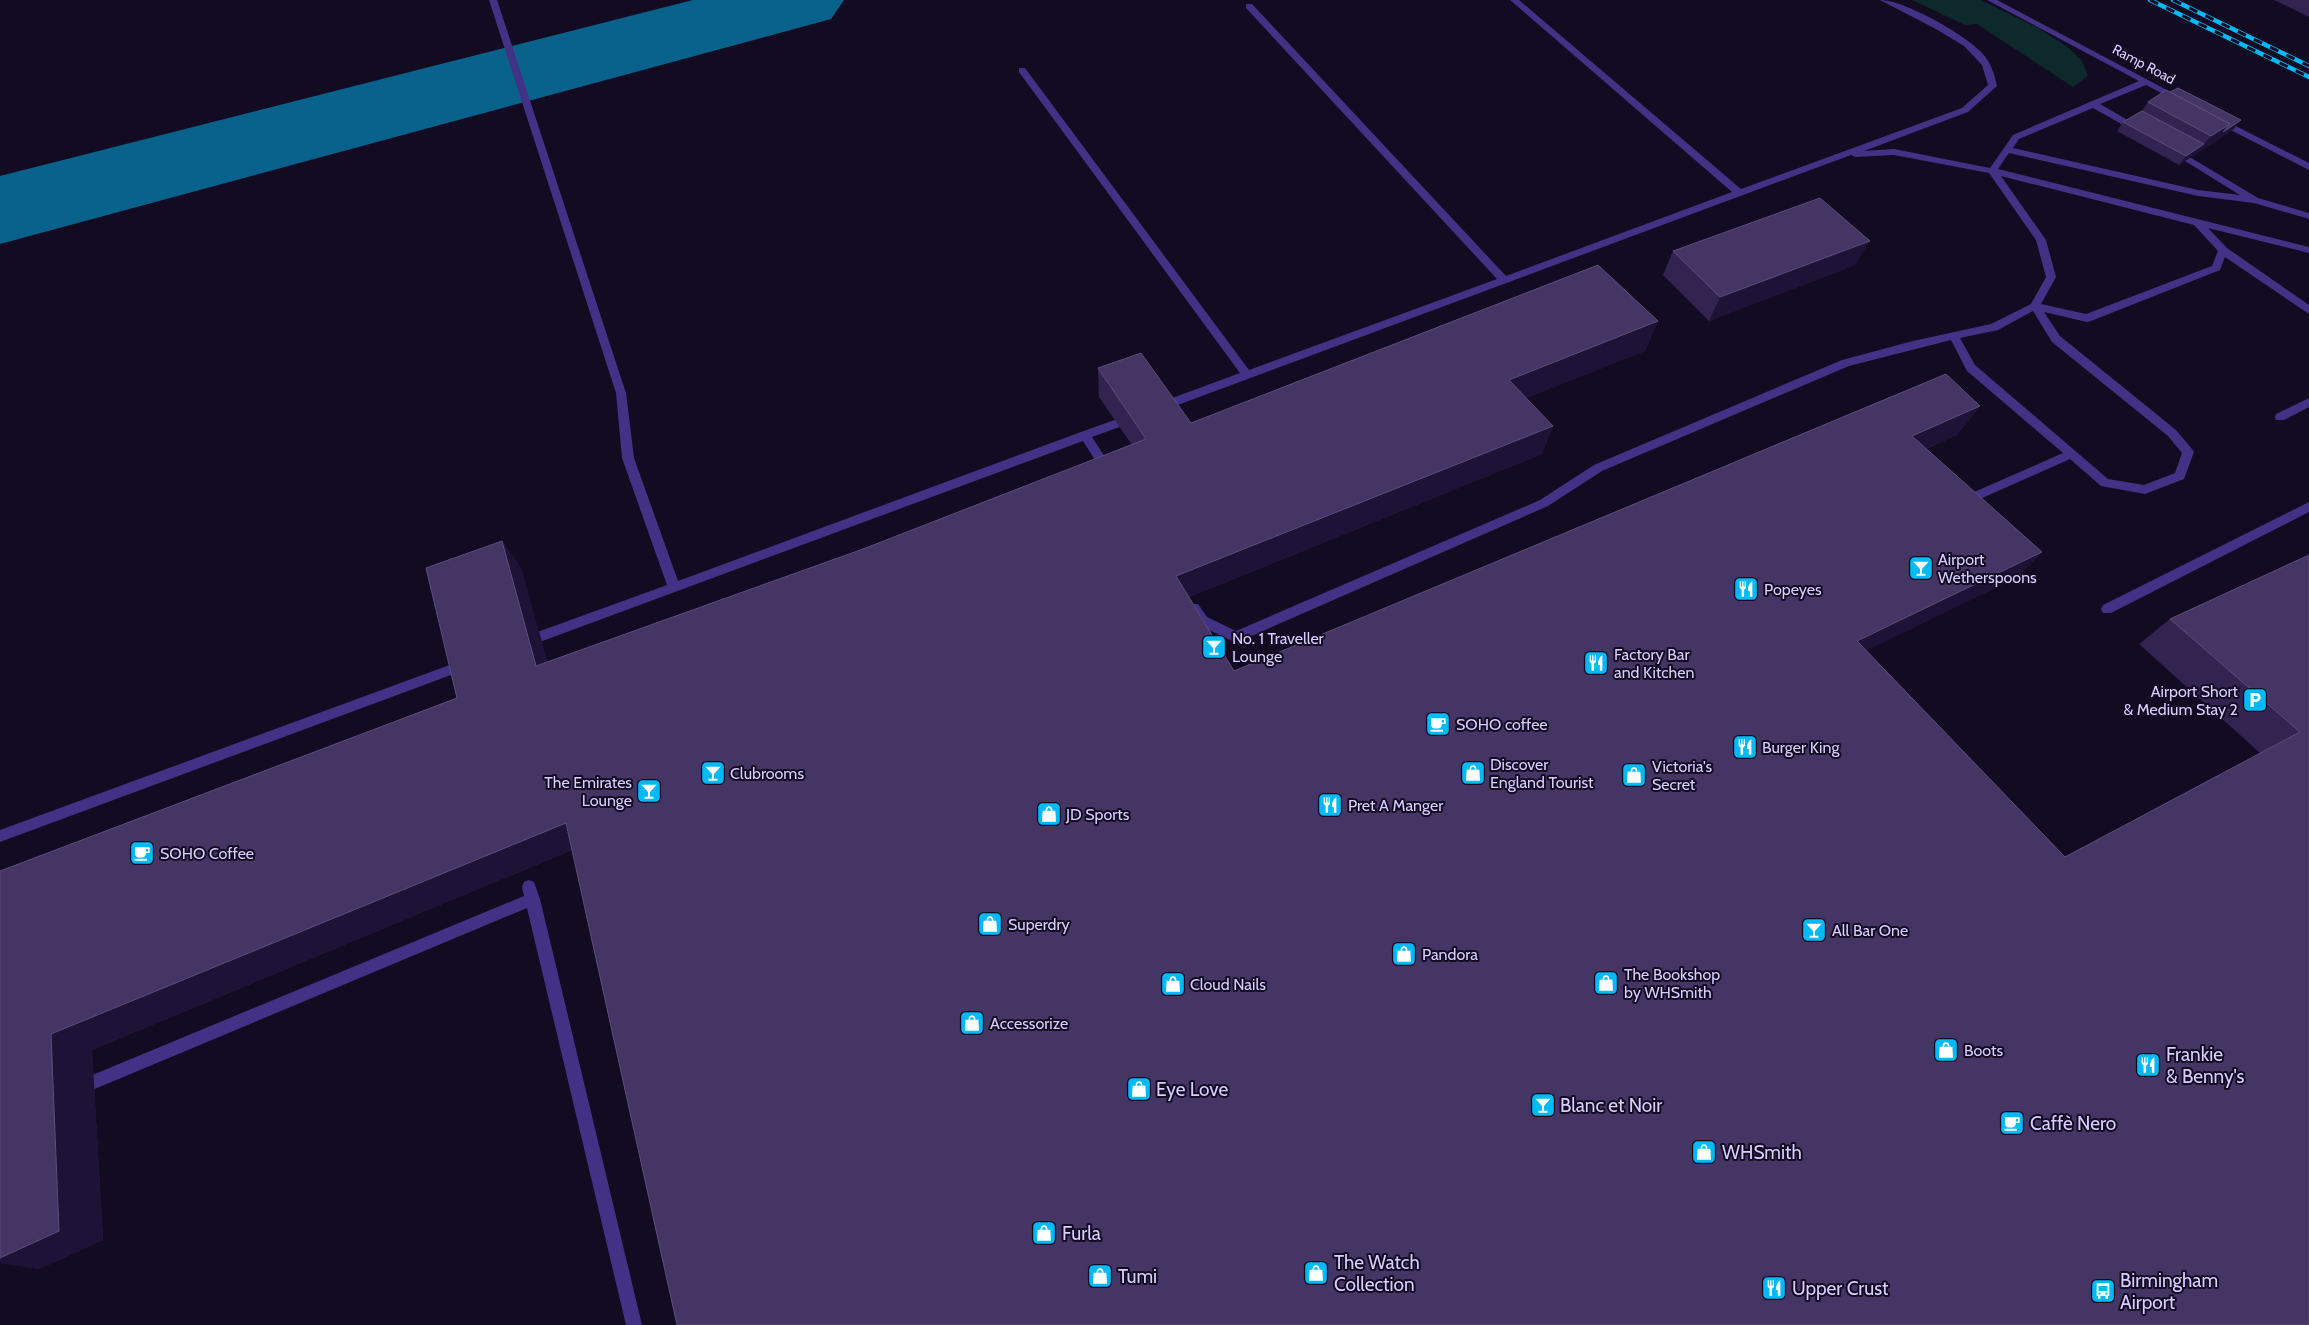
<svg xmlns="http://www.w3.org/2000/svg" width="2309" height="1325" font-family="Cabin,sans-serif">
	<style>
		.green { fill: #0e292c }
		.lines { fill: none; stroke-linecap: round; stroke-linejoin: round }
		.taxiway { fill: #09628c; fill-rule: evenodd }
		.minor { fill: #423285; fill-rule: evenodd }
		.rail-casing { stroke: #00b9f7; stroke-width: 4.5 }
		.rail { stroke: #120b22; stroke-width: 3; stroke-dasharray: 9; stroke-linecap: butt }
		.wall { fill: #332351 }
		.shaded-wall { fill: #1e1236 }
		.building { fill: #443564; stroke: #5c4d7c }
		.labels { text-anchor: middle; stroke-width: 4; stroke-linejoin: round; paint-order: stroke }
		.far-street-label { font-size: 14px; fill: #d9ccff; stroke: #120b22 }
		.poi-label { font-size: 16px; fill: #d9ccff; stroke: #120b22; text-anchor: start }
		.near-poi-label { font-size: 19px; fill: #d9ccff; stroke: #120b22; text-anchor: start }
	</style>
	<rect width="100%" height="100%" fill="#120b22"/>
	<!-- green -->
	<path class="green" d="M1912,0H1981L2038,28L2069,48L2082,61L2088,76L2073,87L1977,24L1965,25Z"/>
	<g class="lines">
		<!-- taxiway -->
		<path class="taxiway" d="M693,0H844L831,19L0,244V176Z"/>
		<!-- minor -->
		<g class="minor">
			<path d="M489,0H497L626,393L634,458L678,581L1081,432L1128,415H1136L1137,418L1136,421L1092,437L1114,471L1112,474H1104L1083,441L529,646H521L519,642L521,638L667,585L622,458L616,393Z"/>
			<path d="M1510,0H1519L1741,189L1962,108L1988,85L1982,65L1964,46L1936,29L1880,0C1904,0 1964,34 1981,52C1991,62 1994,73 1997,86L1968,112L1864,151L1894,149L1990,168L2013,135L2139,81L1987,0H1997L2182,98L2175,100L2146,85L2100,104L2131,122V126H2125L2093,108L2019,139L2013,148L2198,190L2240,195L2185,161L2183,159L2188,156L2258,198L2309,213V219L2254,203L2198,196L2009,153L1998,169L2309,247V253L2208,228L2227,248L2309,305V314L2225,257L2220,270L2091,321L2087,322L2044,312L2060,336L2176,430L2192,449L2194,452L2184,479L2145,494L2101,486L2070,459L1971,503H1963L1961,500L1963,497L2063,453L1967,371L1951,340L1849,366L1602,471L1548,506L1240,641H1232L1199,625L1188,608L1190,604H1198L1207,617L1236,631L1540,500L1594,465L1842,360L1913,341L1991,324L2031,304L2046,277L2036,240L1989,173L1894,155L1855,157L1851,155L1164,410H1156L1155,407L1156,404L1240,373L1019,72V68H1025L1249,370L1497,279L1246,8V4H1252L1506,276L1732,192ZM2001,176L2194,225L2218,251L2212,266L2086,314L2041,304L2056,277L2046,240ZM2033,311L2052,342L2168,436L2182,453L2175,473L2144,485L2108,479L1975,365L1960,338L1998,330Z"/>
			<path d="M2220,118L2309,163V170L2217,123L2215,121Z"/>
			<path d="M2309,398V407L2284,420H2276L2275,417L2276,414Z"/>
			<path d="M2309,502V512L2111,613H2103L2101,609L2103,605Z"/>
			<path d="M466,659L470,660L472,664L470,668L0,842V830Z"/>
			<path d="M529,880L534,882L540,899L642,1325H626L527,908L78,1096L73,1093L70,1088L73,1083L524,896L522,887L524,882Z"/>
		</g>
		<defs>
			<g id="rail">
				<path d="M2150,0L2309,77"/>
				<path d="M2173,0L2309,66"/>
			</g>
		</defs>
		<!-- rail casing -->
		<use href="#rail" class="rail-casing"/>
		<!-- rail -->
		<use href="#rail" class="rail"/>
	</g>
	<!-- wall -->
	<g class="wall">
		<path d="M2274,0H2309V17Z"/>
		<path d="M2148,102L2234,129L2179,165L2117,131L2123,122L2142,111Z"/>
		<path d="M1673,251L1855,265L1709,321L1663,275Z"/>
		<path d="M1658,321L1645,351L1526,398L1553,426L1542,454L1189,597L1234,671L1980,406L1957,435L1926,449L2042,552L2016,578L1866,650L2065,857L2260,753L2139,644L2170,619L2309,555V1325L572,850L92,1050L103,1240L39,1269L0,1263V871L457,698L502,541L521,568L547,662L863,549L1132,445L1099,397L1098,368L1191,423Z"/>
	</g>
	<!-- shaded-wall -->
	<g class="shaded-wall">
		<path d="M2241,120L2234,129L2216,141L2223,132Z"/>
		<path d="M2230,124L2216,141L2179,165L2186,156L2204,144L2211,136Z"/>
		<path d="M1870,241L1855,265L1709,321L1720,297Z"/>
		<path d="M1658,321L1645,351L1499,409L1509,380Z"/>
		<path d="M1980,406L1957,435L1890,464L1912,436Z"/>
		<path d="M1553,426L1542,454L1176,602V576Z"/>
		<path d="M502,541L521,568L556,691L536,666Z"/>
		<path d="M2042,552L2016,578L1835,666L1857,641Z"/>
		<path d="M566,823L586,844L92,1050L103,1240L39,1269L0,1263V1258L51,1034Z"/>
	</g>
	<!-- building -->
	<g class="building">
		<path d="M2178,88L2241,120L2223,132L2230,124L2170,92Z"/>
		<path d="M2166,90L2230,124L2211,136L2148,102Z"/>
		<path d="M2142,111L2204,144L2186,156L2123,122Z"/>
		<path d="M1820,198L1870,241L1720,297L1673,251Z"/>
		<path d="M1598,265L1658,321L1509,380L1553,426L1176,576L1234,671L1946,374L1980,406L1912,436L2042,552L1857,641L2065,857L2300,732L2170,619L2309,555V1325H677L566,823L51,1034L59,1231L0,1258V871L457,698L426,568L502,541L536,666L863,549L1146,439L1098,368L1141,353L1191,423Z"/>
	</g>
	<!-- icons -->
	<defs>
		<symbol id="bar-square" viewBox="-11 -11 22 22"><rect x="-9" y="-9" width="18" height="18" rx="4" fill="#00b9f7" stroke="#120b22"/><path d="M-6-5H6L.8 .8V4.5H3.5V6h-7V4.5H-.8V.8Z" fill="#fff"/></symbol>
		<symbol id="restaurant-square" viewBox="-11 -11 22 22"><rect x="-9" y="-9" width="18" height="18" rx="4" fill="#00b9f7" stroke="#120b22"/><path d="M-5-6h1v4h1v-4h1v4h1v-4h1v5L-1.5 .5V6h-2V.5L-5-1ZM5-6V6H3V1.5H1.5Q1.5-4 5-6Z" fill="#fff"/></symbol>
		<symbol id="parking-square" viewBox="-11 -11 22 22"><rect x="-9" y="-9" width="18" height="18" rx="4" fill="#00b9f7" stroke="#120b22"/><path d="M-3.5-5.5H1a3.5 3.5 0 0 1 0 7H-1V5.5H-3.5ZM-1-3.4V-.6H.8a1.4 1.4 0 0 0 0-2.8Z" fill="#fff"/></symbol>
		<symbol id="cafe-square" viewBox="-11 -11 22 22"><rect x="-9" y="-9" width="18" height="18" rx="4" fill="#00b9f7" stroke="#120b22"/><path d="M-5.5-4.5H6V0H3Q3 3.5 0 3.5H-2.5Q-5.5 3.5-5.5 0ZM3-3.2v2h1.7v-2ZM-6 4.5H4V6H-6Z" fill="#fff"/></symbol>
		<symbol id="shop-square" viewBox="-11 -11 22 22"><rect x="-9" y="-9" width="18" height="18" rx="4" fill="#00b9f7" stroke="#120b22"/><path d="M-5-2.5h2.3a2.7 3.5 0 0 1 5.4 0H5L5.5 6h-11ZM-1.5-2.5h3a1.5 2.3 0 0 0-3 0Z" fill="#fff"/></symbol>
		<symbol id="bus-square" viewBox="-11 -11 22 22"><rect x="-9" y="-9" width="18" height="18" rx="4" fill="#00b9f7" stroke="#120b22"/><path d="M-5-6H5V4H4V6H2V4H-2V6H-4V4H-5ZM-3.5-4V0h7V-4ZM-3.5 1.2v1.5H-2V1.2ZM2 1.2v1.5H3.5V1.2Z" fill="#fff"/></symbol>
	</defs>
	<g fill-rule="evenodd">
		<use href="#bar-square" x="1907" y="554" width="28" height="28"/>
		<use href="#restaurant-square" x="1732" y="575" width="28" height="28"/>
		<use href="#bar-square" x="1200" y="633" width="28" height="28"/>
		<use href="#restaurant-square" x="1582" y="649" width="28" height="28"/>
		<use href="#parking-square" x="2241" y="686" width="28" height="28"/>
		<use href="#cafe-square" x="1424" y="710" width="28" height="28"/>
		<use href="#restaurant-square" x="1731" y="733" width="28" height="28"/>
		<use href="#bar-square" x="699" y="759" width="28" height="28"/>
		<use href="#shop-square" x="1459" y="759" width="28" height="28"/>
		<use href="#shop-square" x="1620" y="761" width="28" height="28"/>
		<use href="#bar-square" x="635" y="777" width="28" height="28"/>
		<use href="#restaurant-square" x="1316" y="791" width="28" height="28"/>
		<use href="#shop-square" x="1035" y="800" width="28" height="28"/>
		<use href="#cafe-square" x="128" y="839" width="28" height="28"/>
		<use href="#shop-square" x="976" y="910" width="28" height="28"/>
		<use href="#bar-square" x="1800" y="916" width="28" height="28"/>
		<use href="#shop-square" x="1390" y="940" width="28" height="28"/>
		<use href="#shop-square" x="1592" y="969" width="28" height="28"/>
		<use href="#shop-square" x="1159" y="970" width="28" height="28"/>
		<use href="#shop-square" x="958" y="1009" width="28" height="28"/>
		<use href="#shop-square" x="1932" y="1036" width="28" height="28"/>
		<use href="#restaurant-square" x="2134" y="1051" width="28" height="28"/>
		<use href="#shop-square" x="1125" y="1075" width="28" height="28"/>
		<use href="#bar-square" x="1529" y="1091" width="28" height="28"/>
		<use href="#cafe-square" x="1998" y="1109" width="28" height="28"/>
		<use href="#shop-square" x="1690" y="1138" width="28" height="28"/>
		<use href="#shop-square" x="1030" y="1219" width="28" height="28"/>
		<use href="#shop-square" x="1302" y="1259" width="28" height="28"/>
		<use href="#shop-square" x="1086" y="1262" width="28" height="28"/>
		<use href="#restaurant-square" x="1760" y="1274" width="28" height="28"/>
		<use href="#bus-square" x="2089" y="1277" width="28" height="28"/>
	</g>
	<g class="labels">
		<!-- far-street labels -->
		<g class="far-street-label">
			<text transform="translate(2144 64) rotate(28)" y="5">Ramp Road</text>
		</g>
		<!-- poi labels -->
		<g class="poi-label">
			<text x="1938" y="565">Airport<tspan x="1938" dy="18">Wetherspoons</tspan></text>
			<text x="1764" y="595">Popeyes</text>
			<text x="1232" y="644">No. 1 Traveller<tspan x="1232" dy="18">Lounge</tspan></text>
			<text x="1614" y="660">Factory Bar<tspan x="1614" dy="18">and Kitchen</tspan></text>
			<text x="2238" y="697" text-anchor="end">Airport Short<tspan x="2238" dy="18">&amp; Medium Stay 2</tspan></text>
			<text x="1456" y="730">SOHO coffee</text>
			<text x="1762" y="753">Burger King</text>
			<text x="1490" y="770">Discover<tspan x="1490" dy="18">England Tourist</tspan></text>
			<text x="1652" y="772">Victoria's<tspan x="1652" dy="18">Secret</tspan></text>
			<text x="730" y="779">Clubrooms</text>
			<text x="632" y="788" text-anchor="end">The Emirates<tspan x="632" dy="18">Lounge</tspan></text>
			<text x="1348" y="811">Pret A Manger</text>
			<text x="1066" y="820">JD Sports</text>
			<text x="160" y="859">SOHO Coffee</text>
			<text x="1008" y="930">Superdry</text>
			<text x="1832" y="936">All Bar One</text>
			<text x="1422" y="960">Pandora</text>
			<text x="1624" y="980">The Bookshop<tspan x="1624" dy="18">by WHSmith</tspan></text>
			<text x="1190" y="990">Cloud Nails</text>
			<text x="990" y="1029">Accessorize</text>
			<text x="1964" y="1056">Boots</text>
		</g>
		<!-- near-poi labels -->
		<g class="near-poi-label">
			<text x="2166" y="1061">Frankie<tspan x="2166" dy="22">&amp; Benny's</tspan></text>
			<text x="1156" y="1096">Eye Love</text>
			<text x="1560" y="1112">Blanc et Noir</text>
			<text x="2030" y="1130">Caffè Nero</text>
			<text x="1722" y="1159">WHSmith</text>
			<text x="1062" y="1240">Furla</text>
			<text x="1334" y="1269">The Watch<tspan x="1334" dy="22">Collection</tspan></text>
			<text x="1118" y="1283">Tumi</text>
			<text x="2120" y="1287">Birmingham<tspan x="2120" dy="22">Airport</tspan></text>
			<text x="1792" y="1295">Upper Crust</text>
		</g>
	</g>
</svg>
